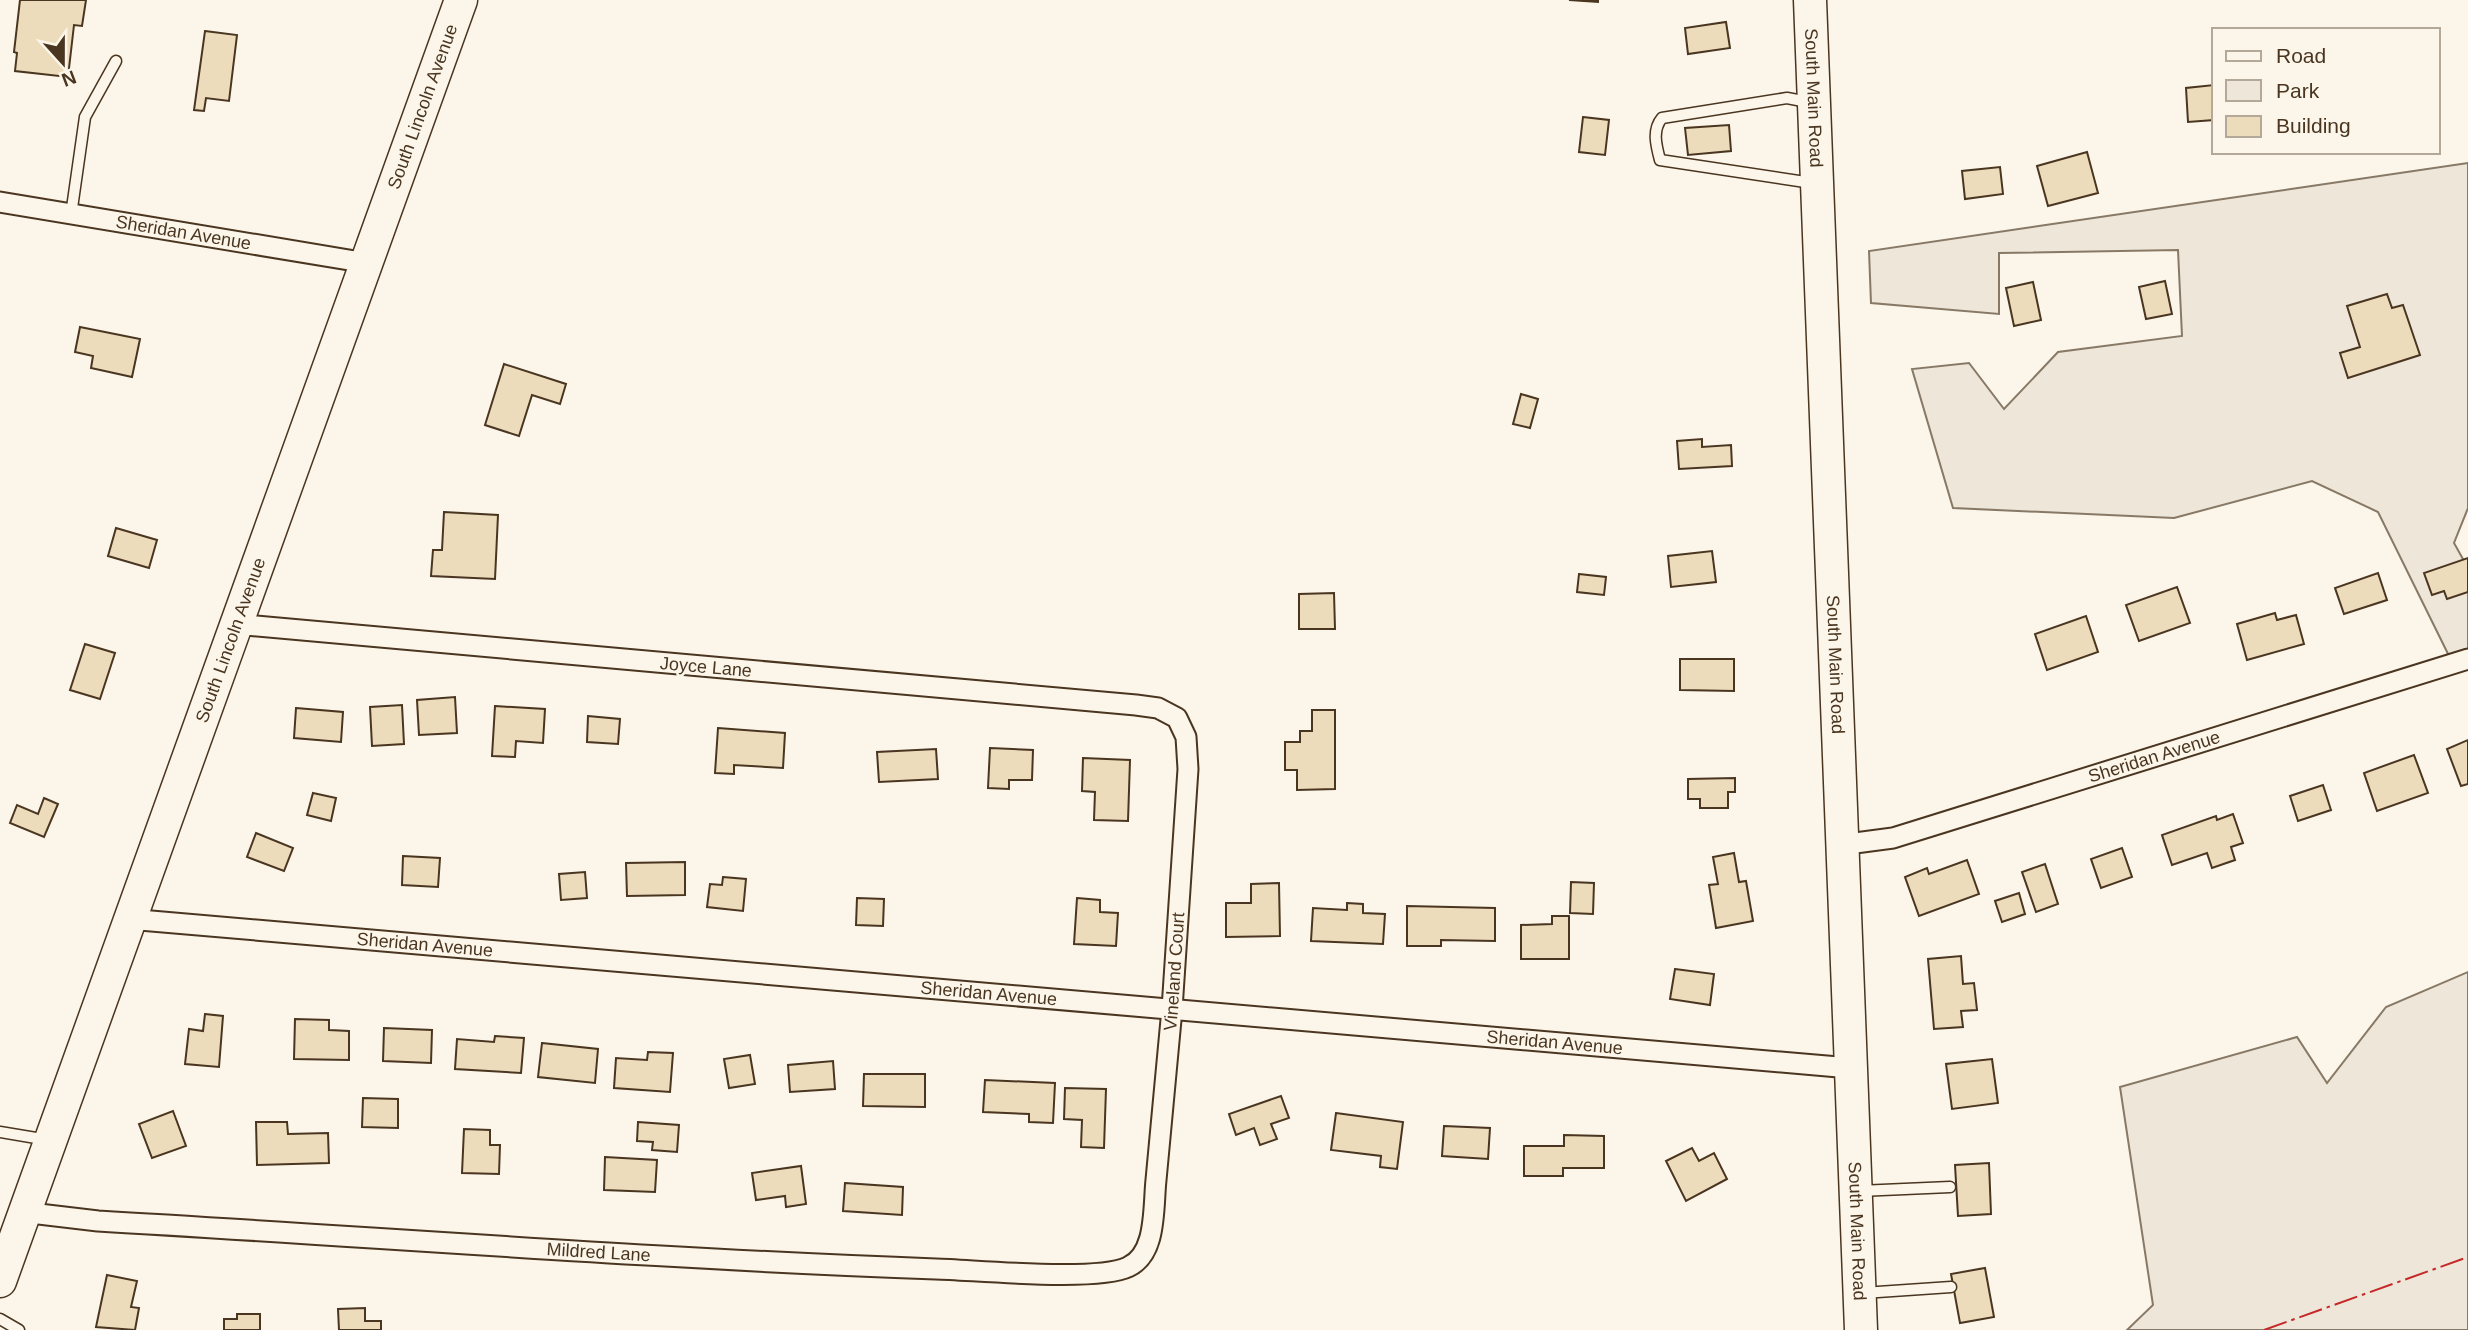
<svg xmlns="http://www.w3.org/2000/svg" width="2468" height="1330" font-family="Helvetica,sans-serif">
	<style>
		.green { fill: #ede6d9; stroke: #887966; stroke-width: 2 }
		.building { fill: #ecdcbc; stroke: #4a3520; stroke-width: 2 }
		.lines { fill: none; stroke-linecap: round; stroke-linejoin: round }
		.lane-casing { stroke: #4a3520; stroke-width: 13 }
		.street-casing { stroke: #4a3520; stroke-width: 23 }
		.primary-casing { stroke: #4a3520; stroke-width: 35 }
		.lane { stroke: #fbf6e9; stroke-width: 10 }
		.street { stroke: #fbf6e9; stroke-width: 19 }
		.primary { stroke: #fbf6e9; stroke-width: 32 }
		.power { stroke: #c62828; stroke-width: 2; stroke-dasharray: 24 5 3.5 5; stroke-linecap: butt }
		.labels { text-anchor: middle; stroke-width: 5; stroke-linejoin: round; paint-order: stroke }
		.street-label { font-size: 18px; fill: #4a3520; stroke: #fbf6e9 }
	</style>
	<rect width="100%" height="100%" fill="#fbf6e9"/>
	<!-- green -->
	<g class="green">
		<path d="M2468,163V508L2454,543L2468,568V662L2454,666L2378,512L2312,481L2174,518L1953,508L1912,369L1969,363L2004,409L2058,352L2182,336L2178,250L1999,253V314L1871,303L1869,251Z"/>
		<path d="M2468,972V1330H2127L2153,1305L2120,1087L2297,1037L2327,1083L2386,1007Z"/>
	</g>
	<!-- building -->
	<g class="building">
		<path d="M20,0H86L82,26L74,25L68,77L15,71L17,53L14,52Z"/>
		<path d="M1569,0H1598V2Z"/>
		<path d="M1726,22L1730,48L1688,54L1685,28Z"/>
		<path d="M205,31L237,35L229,101L206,98L204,111L194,110Z"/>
		<path d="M2214,85V120L2188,122L2186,88Z"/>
		<path d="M1583,117L1609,120L1605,155L1579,152Z"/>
		<path d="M1729,125L1731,151L1688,155L1685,128Z"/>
		<path d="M2087,152L2098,193L2048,206L2037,166Z"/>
		<path d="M2000,167L2003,194L1965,199L1962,171Z"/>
		<path d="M2165,281L2172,314L2146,319L2139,287Z"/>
		<path d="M2033,282L2041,320L2014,326L2006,288Z"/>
		<path d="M2387,294L2392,308L2403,305L2420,355L2348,378L2340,353L2360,347L2347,306Z"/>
		<path d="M80,327L140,339L132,377L91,368L93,356L75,352Z"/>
		<path d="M504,364L566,384L560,404L532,395L519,436L485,425Z"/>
		<path d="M1521,394L1538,399L1530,428L1513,424Z"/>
		<path d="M1702,439V447L1731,445L1732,466L1679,469L1677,441Z"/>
		<path d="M444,512L498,515L495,579L431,576L433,550H442Z"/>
		<path d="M116,528L157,540L149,568L108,556Z"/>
		<path d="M1712,551L1716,582L1671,587L1668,556Z"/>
		<path d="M2468,558V592L2447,599L2444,591L2432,595L2424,573Z"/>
		<path d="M2378,573L2387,600L2344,614L2335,588Z"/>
		<path d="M1579,574L1606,577L1604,595L1577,592Z"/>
		<path d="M2177,587L2190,623L2139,641L2126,605Z"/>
		<path d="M1334,593L1335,629H1299V594Z"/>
		<path d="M2275,613L2277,620L2296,615L2304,644L2247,660L2237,624Z"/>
		<path d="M2086,616L2098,652L2047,670L2035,634Z"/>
		<path d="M85,644L115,653L100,699L70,690Z"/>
		<path d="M1680,659H1734V691L1680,690Z"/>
		<path d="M455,697L457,733L419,735L417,700Z"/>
		<path d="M402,705L404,744L372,746L370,707Z"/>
		<path d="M495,706L545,709L543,743L516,741L515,757L492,756Z"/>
		<path d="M296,708L343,712L341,742L294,738Z"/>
		<path d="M1312,710H1335V789L1297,790V770H1285V742H1300V731H1312Z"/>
		<path d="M588,716L620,719L618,744L587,742Z"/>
		<path d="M718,728L785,733L783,768L734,765V774L715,773Z"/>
		<path d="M2468,740V784L2461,786L2447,749Z"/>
		<path d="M990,748L1033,750L1032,780H1009V789L988,788Z"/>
		<path d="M936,749L938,779L879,782L877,752Z"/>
		<path d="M2414,755L2428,793L2377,811L2364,773Z"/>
		<path d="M1083,758L1130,760L1128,821L1094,820L1095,792L1082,791Z"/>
		<path d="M1735,778V792H1728V808H1700V799H1688V779Z"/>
		<path d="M2323,785L2331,810L2298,821L2290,796Z"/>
		<path d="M313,793L336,798L331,821L307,815Z"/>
		<path d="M44,798L58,804L44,837L10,823L17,805L38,814Z"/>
		<path d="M2233,814L2243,843L2231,847L2235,860L2212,868L2207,853L2172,865L2162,835L2216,816L2217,820Z"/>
		<path d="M256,833L293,848L284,871L247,857Z"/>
		<path d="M2122,848L2132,877L2101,888L2091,859Z"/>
		<path d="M1734,853L1739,882L1746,881L1753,921L1716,928L1709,885L1718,884L1713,857Z"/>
		<path d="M403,856L440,858L438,887L402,885Z"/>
		<path d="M1967,860L1979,894L1919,916L1905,877L1927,868L1929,874Z"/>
		<path d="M685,862V895L627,896L626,863Z"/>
		<path d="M2045,864L2058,904L2036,912L2022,872Z"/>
		<path d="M585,872L587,898L561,900L559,874Z"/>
		<path d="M723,877L746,879L743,911L707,907L710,884L722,885Z"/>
		<path d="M1571,882L1594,883L1593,914L1570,913Z"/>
		<path d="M1279,883L1280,936L1226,937V903H1251V884Z"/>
		<path d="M2019,893L2025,914L2002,922L1995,901Z"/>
		<path d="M857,898L884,899L883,926L856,925Z"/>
		<path d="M1077,898L1100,900V912L1118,913L1116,946L1074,944Z"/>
		<path d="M1347,903L1363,904V913L1385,914L1383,944L1311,941L1313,908L1347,910Z"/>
		<path d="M1407,906L1495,908V941L1441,940V946H1407Z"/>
		<path d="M1552,916H1569V959H1521V925L1552,924Z"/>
		<path d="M1961,956L1963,984L1974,983L1977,1010L1961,1011L1963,1027L1934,1029L1928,959Z"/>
		<path d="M1675,969L1714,974L1710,1005L1670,999Z"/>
		<path d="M205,1014L223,1016L219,1067L185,1064L189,1029L203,1031Z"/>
		<path d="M295,1019L329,1020V1030L349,1031V1060L294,1059Z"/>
		<path d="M384,1028L432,1030L431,1063L383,1061Z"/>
		<path d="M495,1036L524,1038L521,1073L455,1069L457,1039L494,1042Z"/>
		<path d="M542,1043L598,1049L595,1083L538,1077Z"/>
		<path d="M648,1052L673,1053L670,1092L614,1088L616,1058L647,1060Z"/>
		<path d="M750,1055L755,1084L729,1088L724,1059Z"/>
		<path d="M1992,1059L1998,1103L1952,1109L1946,1064Z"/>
		<path d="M833,1061L835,1089L790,1092L788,1065Z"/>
		<path d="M864,1074H925V1107L863,1106Z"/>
		<path d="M985,1080L1055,1083L1053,1123L1029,1122V1114L983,1112Z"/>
		<path d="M1065,1088L1106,1089L1104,1148L1081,1147L1082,1120L1064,1119Z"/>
		<path d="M1281,1096L1289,1118L1271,1124L1277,1139L1260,1145L1254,1128L1236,1135L1229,1114Z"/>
		<path d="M363,1098L398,1099V1128L362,1127Z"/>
		<path d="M173,1111L186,1146L152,1158L139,1124Z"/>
		<path d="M1336,1113L1403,1122L1397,1169L1380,1167L1381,1156L1331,1150Z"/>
		<path d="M256,1122H287L288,1134L328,1133L329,1163L257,1165Z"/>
		<path d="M638,1122L679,1125L677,1152L652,1150L653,1142L637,1141Z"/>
		<path d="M1444,1126L1490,1128L1488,1159L1442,1156Z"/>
		<path d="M464,1129L490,1130V1145H500L499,1174L462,1173Z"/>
		<path d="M1564,1135L1604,1136V1168H1563V1176H1524V1146H1564Z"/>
		<path d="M1692,1148L1699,1161L1714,1153L1727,1179L1686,1201L1666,1161Z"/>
		<path d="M605,1157L657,1160L655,1192L604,1190Z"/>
		<path d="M1989,1163L1991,1214L1958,1216L1955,1165Z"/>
		<path d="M801,1166L806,1204L786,1207L785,1196L756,1200L752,1173Z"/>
		<path d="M845,1183L903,1187L902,1215L843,1211Z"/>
		<path d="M1985,1268L1994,1317L1960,1323L1951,1274Z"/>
		<path d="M107,1275L137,1281L131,1307L139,1308L135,1330L96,1327Z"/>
		<path d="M365,1308V1321H381V1330H339L338,1309Z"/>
		<path d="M237,1314H260V1330H224V1319H237Z"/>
	</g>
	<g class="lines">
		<defs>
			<g id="lane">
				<path d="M1808,102L1787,98L1662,118C1652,130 1656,145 1660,160L1812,183"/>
				<path d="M71,215L85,117L116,61"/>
				<path d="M0,1132L48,1140"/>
				<path d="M1859,1191L1950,1187"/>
				<path d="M1863,1293L1951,1287"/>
				<path d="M0,1319L19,1330"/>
			</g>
			<g id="street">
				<path id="s1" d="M0,202L367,263"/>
				<path id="s2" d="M1840,845L1893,838L2468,659"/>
				<path id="s3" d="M128,919L1850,1068"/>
				<path id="s4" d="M22,1212L98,1221C377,1237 657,1259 936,1269C976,1270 1097,1282 1128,1267C1157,1254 1153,1208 1156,1180L1172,1009L1188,769L1186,737L1177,718L1158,708L1136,705L234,624"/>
			</g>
			<g id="primary">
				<path id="s5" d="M1810,0L1861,1330"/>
				<path id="s6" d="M0,1281L461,0"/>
			</g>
		</defs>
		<!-- lane casing -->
		<use href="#lane" class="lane-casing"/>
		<!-- street casing -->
		<use href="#street" class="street-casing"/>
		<!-- primary casing -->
		<use href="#primary" class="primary-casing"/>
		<!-- lane -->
		<use href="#lane" class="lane"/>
		<!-- street -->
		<use href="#street" class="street"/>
		<!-- primary -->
		<use href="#primary" class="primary"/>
		<!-- power -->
		<path class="power" d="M2264,1330L2468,1257"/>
	</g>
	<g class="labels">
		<!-- street labels -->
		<g class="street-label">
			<text dy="6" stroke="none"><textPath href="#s5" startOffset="98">South Main Road</textPath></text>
			<text dy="6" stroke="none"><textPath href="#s6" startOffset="1248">South Lincoln Avenue</textPath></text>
			<text dy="6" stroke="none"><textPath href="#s1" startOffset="186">Sheridan Avenue</textPath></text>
			<text dy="6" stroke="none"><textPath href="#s6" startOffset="681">South Lincoln Avenue</textPath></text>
			<text dy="6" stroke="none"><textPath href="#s5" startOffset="665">South Main Road</textPath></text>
			<text transform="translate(706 667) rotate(5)" y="6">Joyce Lane</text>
			<text dy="6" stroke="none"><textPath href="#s2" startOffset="327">Sheridan Avenue</textPath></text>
			<text dy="6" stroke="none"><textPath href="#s3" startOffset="298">Sheridan Avenue</textPath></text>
			<text dy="6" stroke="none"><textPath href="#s4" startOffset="1414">Vineland Court</textPath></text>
			<text dy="6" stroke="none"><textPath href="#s3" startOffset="864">Sheridan Avenue</textPath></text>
			<text dy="6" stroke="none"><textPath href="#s3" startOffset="1432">Sheridan Avenue</textPath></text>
			<text dy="6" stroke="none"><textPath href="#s5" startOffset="1232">South Main Road</textPath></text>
			<text dy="6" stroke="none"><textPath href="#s4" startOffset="578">Mildred Lane</textPath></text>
		</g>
	</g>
	<!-- legend -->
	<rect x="2212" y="28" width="228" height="126" fill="#fbf6e9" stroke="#b4a999" stroke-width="2"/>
	<rect x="2226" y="51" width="35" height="10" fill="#fbf6e9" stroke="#b4a999" stroke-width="2"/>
	<text x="2276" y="63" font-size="21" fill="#4a3520">Road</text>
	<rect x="2226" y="80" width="35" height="21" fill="#ede6d9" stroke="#b4a999" stroke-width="2"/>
	<text x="2276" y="98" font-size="21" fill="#4a3520">Park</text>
	<rect x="2226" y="116" width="35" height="21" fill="#ecdcbc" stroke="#b4a999" stroke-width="2"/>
	<text x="2276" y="133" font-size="21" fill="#4a3520">Building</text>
	<!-- north arrow -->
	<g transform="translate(63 63) rotate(159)" stroke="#fbf6e9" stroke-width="5" paint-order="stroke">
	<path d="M0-5L12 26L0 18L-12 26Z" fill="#4a3520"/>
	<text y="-10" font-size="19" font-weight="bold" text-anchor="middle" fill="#4a3520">N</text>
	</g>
</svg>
